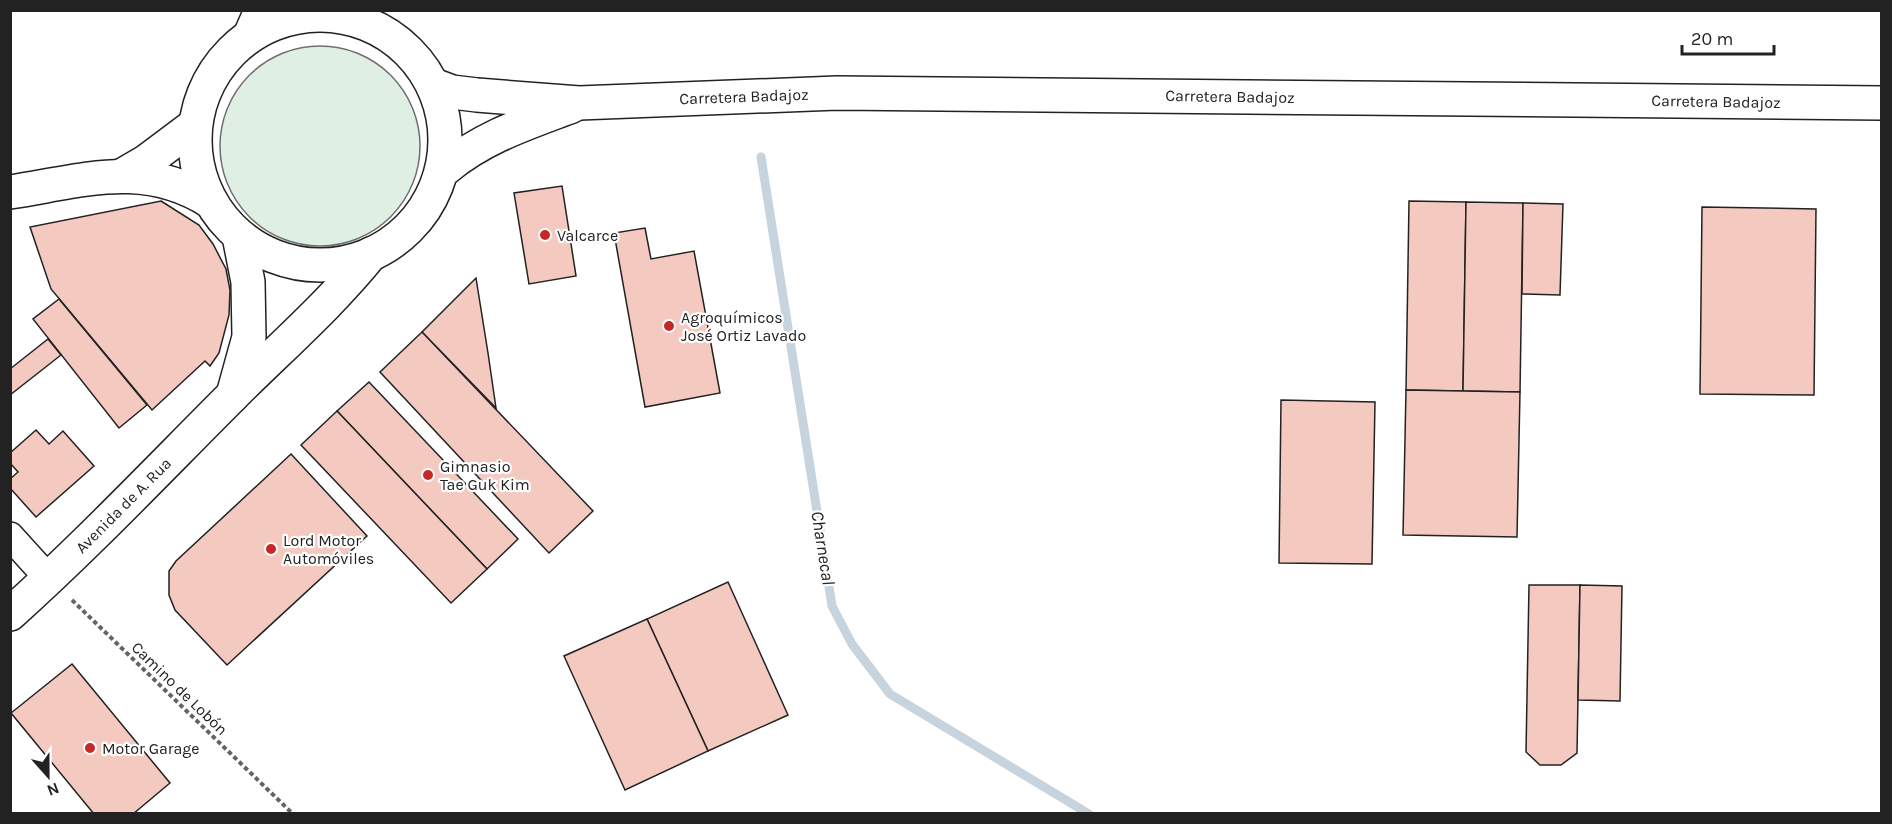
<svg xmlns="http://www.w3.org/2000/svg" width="1892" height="824" font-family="Karla,sans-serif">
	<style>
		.green { fill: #e0efe3; stroke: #6f6f6f; stroke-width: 1.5 }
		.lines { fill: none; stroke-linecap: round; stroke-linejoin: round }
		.stream { stroke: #c7d3dd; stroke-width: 9 }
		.building { fill: #f3c9c0; stroke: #222; stroke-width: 1.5 }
		.street-casing { stroke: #222; stroke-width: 30 }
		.secondary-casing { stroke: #222; stroke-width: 36 }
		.path { stroke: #646464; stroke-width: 4; stroke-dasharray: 4.5 3; stroke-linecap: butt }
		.street { stroke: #fff; stroke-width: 27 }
		.secondary { stroke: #fff; stroke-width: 33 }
		.poi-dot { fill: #c62828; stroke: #fff; stroke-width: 2 }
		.labels { text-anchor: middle; stroke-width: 4.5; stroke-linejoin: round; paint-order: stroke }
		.street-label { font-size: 16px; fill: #222; stroke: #fff }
		.poi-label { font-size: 16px; fill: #222; stroke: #fff; text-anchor: start }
		.water-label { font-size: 18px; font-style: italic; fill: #222; stroke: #fff }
	</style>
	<rect width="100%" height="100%" fill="#fff"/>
	<!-- green -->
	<circle class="green" cx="320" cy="146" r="100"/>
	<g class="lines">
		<!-- stream -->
		<path class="stream" d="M761,157L832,606L852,644L890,694L1089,814"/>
	</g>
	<!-- building -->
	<g class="building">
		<path d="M562,186L576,276L529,284L514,193Z"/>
		<path d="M161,201L199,225L213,244L226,269L230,290L229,315L219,353L210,366L205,361L152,410L51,289L30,227Z"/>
		<path d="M1409,201L1466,202L1463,391L1406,390Z"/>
		<path d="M1466,202L1523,203L1520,392L1463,391Z"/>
		<path d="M1523,203L1563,204L1560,295L1522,294Z"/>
		<path d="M1702,207L1816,209L1814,395L1700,394Z"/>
		<path d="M645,228L651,259L694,251L720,393L645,407L614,233Z"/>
		<path d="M476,278L488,353L496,408L422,332Z"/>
		<path d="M59,299L147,405L119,428L33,319Z"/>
		<path d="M422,332L593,511L549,553L380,372Z"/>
		<path d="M48,339L61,355L10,395V369Z"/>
		<path d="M369,382L518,539L487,569L337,411Z"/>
		<path d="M1406,390L1520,392L1517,537L1403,535Z"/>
		<path d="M1281,400L1375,402L1372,564L1279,563Z"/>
		<path d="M337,411L487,569L451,603L301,445Z"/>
		<path d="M36,430L49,444L63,431L94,466L36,517L10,488V479L18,472L10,463V453Z"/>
		<path d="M291,454L367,536L227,665L175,610L169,595V571L176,561Z"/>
		<path d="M728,582L788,715L708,751L647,619Z"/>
		<path d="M1529,585H1580L1577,753L1561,765H1540L1526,752Z"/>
		<path d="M1580,585L1622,586L1620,701L1578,700Z"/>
		<path d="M647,619L708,751L625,790L564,656Z"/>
		<path d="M72,664L170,783L133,814H94L11,713Z"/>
	</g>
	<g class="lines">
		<defs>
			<g id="street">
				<path d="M323,10L325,14"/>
				<path d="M244,42L258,10"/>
				<path d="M10,536L49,579"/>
			</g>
			<g id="secondary">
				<circle cx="320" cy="140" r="125"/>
				<path d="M433,85L452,92L477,95L579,103L837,93L1882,103"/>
				<path d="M446,168C483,137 527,123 572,106"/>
				<path d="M123,175L147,161L195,125"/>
				<path d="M10,192C83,181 144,159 211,202"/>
				<path d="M233,395L249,337L248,282L239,236"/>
				<path d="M10,614C87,545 158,470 231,397C279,349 329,306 371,254"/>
			</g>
		</defs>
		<!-- street casing -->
		<use href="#street" class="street-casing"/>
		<!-- secondary casing -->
		<use href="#secondary" class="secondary-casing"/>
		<!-- path -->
		<path class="path" d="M72,600L293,814"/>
		<!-- street -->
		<use href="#street" class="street"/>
		<!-- secondary -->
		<use href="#secondary" class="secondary"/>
	</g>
	<!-- markers -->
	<g class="poi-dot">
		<circle cx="545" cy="235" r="6"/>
		<circle cx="669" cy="326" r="6"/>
		<circle cx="428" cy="475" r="6"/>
		<circle cx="271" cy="549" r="6"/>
		<circle cx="90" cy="748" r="6"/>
	</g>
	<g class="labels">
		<!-- street labels -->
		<g class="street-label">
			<text transform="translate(744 96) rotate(-2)" y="6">Carretera Badajoz</text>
			<text transform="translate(1230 96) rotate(1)" y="6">Carretera Badajoz</text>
			<text transform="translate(1716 101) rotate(1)" y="6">Carretera Badajoz</text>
			<text transform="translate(123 505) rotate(-45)" y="6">Avenida de A. Rua</text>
			<text transform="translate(180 688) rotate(44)" y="6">Camino de Lobón</text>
		</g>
		<!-- poi labels -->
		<g class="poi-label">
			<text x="557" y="241">Valcarce</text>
			<text x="681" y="323">Agroquímicos<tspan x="681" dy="18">José Ortiz Lavado</tspan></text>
			<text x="440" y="472">Gimnasio<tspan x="440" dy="18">Tae Guk Kim</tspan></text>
			<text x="283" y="546">Lord Motor<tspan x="283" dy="18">Automóviles</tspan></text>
			<text x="102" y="754">Motor Garage</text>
		</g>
		<!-- water labels -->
		<g class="water-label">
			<text transform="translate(823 548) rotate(81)" y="6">Charnecal</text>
		</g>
	</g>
	<!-- border -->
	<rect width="1892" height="824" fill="none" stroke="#222222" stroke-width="24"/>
	<!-- north arrow -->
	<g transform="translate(48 776) rotate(159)" stroke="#ffffff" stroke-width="4.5" paint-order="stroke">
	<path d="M0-4.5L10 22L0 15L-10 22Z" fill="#222222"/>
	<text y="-9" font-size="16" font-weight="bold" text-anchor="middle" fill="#222222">N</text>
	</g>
	<!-- scale -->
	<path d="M1682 45v9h92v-9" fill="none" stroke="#222222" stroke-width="3"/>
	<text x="1691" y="45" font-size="18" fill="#222222" stroke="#ffffff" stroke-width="4.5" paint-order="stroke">20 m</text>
</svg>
